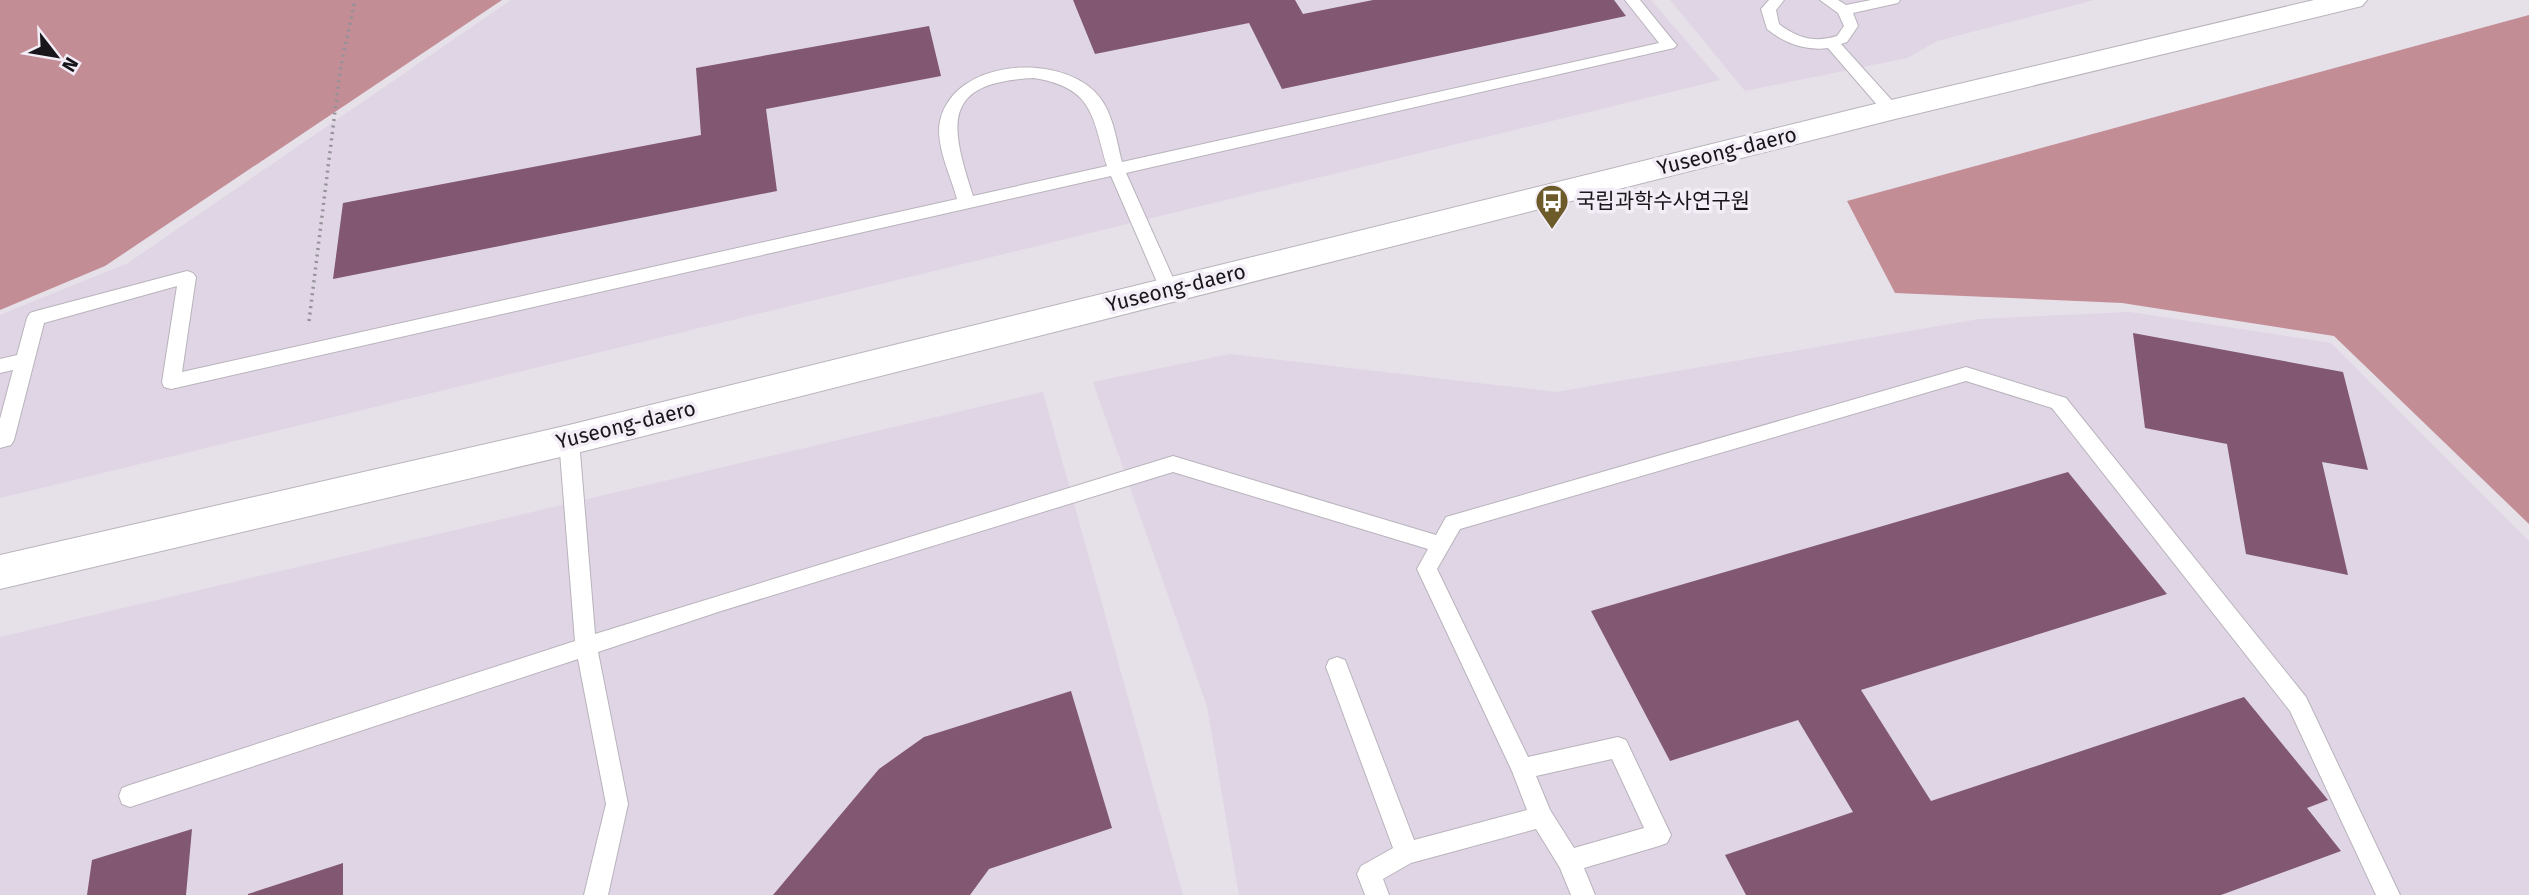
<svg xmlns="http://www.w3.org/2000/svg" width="2529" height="895" font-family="'Fira Sans','Noto Sans KR',sans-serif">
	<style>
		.built { fill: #dfd5e5 }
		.forest { fill: #c38d95 }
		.building { fill: #815771 }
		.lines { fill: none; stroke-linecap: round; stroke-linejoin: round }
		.service-casing { stroke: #b9b3bc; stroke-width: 2 }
		.secondary-casing { stroke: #b9b3bc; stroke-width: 2 }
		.path { stroke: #959198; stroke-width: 3.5; stroke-dasharray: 2 4.5; stroke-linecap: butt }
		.service { fill: #fff; fill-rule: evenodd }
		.secondary { fill: #fff; fill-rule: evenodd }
		.labels { text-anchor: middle; stroke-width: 7; stroke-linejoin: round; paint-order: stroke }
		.street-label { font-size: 21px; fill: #18161a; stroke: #f3edf7 }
		.poi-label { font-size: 21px; fill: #18161a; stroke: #f3edf7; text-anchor: start }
	</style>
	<rect width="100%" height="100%" fill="#e6e0e9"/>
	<!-- built -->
	<g class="built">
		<path d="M511,0H1651L1720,80L0,498V315L128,263Z"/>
		<path d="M1670,0H2094L1937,41L1907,58L1745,91Z"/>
		<path d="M2130,312L2331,343L2529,541V895H1239L1207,706L1093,382L1230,354L1556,392L1979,319Z"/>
		<path d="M1043,392L1183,895H0V637Z"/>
	</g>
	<!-- forest -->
	<g class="forest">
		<path d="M0,0H502L105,266L0,310Z"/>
		<path d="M2529,15V524L2334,336L2122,303L1895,293L1847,201Z"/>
	</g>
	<!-- building -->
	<g class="building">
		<path d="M1073,0H1295L1303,14L1373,0H1614L1626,16L1282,89L1249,23L1095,54Z"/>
		<path d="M929,26L941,76L766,109L777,191L333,279L343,203L701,135L696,68Z"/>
		<path d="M2133,333L2343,372L2368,470L2322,462L2348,575L2246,554L2227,444L2145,428Z"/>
		<path d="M2068,472L2167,594L1861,690L1931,801L2244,697L2328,800L2307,808L2341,851L2221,895H1746L1725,855L1853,812L1798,720L1670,761L1591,611Z"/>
		<path d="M1071,691L1112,828L989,869L970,895H773L879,769L924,737Z"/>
		<path d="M192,829L186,895H87L92,860Z"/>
		<path d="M343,863V895H248V894Z"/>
	</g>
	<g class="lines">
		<defs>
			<g id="service">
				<path d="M1625,0H1640L1674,42L1677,45L1674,48L1126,173L1178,289L1175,294H1163L1160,289L1111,176L171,389L164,387L162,382L177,286L44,323L14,440L11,445L0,448V419L13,370L0,373V359L17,355L27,318L30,313L36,311L187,271L193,273L196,277L182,372L957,199C951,176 935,145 940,121C954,59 1057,53 1095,92C1113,110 1116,139 1122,162L1659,43ZM1034,78C1094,88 1092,116 1107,166L973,196C950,125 940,82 1034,78Z"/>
				<path d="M1769,0H1784L1776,10L1779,24C1797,38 1815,43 1837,36L1844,26L1838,13L1820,0H1838L1846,5L1871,0H1900L1898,3L1853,13L1858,26L1847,42L1841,44L1897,106L1899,110L1897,114H1885L1828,48C1805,51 1784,43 1767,29L1761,9Z"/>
				<path d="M1966,367L2066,398L2306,697L2400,895H2376L2290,711L2052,408L1966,381L1460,529L1437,569L1528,757L1618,737L1626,740L1671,835L1667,843L1659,846L1584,868L1595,895H1571L1560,868L1536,829L1411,863L1383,879L1389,895H1365L1357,874L1361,866L1393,848L1326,667L1329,660L1337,657L1345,660L1414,840L1527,810L1512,771L1417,569L1428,549L1173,472L718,612L598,652L628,804L608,895H584L606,804L578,659L130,807L122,804L119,796L122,788L130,785L575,641L559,440L562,435L569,432L576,435L579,440L595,634L1173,456L1436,535L1446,517L1453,515ZM1612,759L1644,828L1574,848L1550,810L1536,776Z"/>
			</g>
			<path id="secondary" d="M2314,0H2367L2362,6L1891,120L569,455L0,589V555L569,425L1891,100Z"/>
		</defs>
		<!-- service casing -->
		<use href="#service" class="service-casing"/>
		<!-- secondary casing -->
		<use href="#secondary" class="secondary-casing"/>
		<!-- path -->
		<path class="path" d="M309,321L340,71L355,0"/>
		<!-- service -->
		<use href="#service" class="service"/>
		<!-- secondary -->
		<use href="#secondary" class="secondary"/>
	</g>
	<!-- icons -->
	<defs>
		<symbol id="bus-pin" viewBox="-11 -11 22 30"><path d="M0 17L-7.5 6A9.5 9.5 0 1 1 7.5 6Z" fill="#6d5c2a" stroke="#f3edf7"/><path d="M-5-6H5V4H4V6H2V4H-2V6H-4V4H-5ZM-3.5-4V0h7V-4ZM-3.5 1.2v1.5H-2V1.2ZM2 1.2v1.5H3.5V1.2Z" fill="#fff"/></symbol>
	</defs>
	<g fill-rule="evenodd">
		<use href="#bus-pin" x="1533" y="182" width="38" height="52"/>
	</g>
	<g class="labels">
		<!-- street labels -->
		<g class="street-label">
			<text transform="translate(1727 151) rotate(-14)" y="7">Yuseong-daero</text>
			<text transform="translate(1176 288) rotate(-14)" y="7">Yuseong-daero</text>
			<text transform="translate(626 425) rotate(-14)" y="7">Yuseong-daero</text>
		</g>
		<!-- poi labels -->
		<g class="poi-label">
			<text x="1576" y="208">국립과학수사연구원</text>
		</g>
	</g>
	<!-- north arrow -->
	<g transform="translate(56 56) rotate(121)" stroke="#f3edf7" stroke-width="5" paint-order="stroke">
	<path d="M0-5L12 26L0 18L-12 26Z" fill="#18161a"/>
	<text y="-10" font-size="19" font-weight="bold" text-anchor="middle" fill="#18161a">N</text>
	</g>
</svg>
